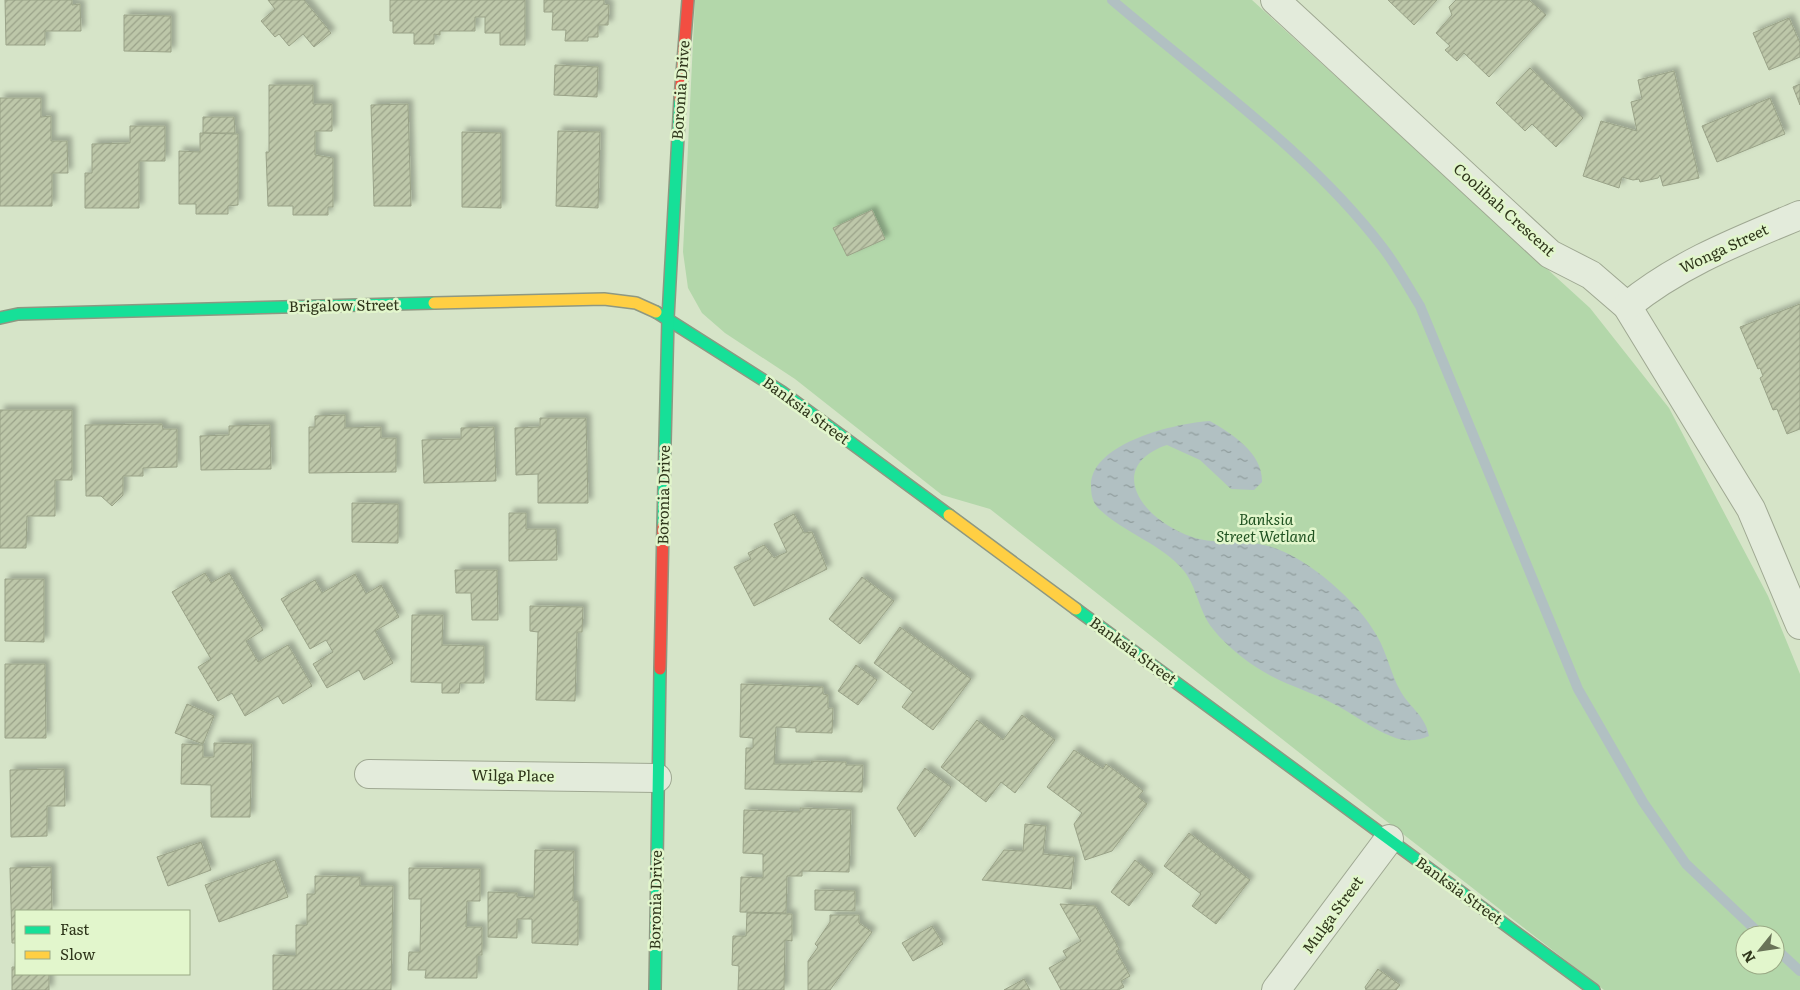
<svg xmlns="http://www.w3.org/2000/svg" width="1800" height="990" font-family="Literata,serif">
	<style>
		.green { fill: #b3d7aa; fill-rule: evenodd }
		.water { fill: url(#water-ripples) }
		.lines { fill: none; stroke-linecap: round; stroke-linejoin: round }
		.stream { stroke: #b1c0c2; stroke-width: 10 }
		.building { fill: url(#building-hatch); stroke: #9aa388; filter: url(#shadow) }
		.street-casing { stroke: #9fa892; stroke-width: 30 }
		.fast-casing { stroke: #8e9882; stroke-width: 14 }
		.slow-casing { stroke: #8e9882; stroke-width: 14 }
		.jam-casing { stroke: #8e9882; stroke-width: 14 }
		.street { stroke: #e3ebdb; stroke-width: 28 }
		.fast { stroke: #16e098; stroke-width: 11 }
		.slow { stroke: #ffcf43; stroke-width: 11 }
		.jam { stroke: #f24e42; stroke-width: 11 }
		.labels { text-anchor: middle; stroke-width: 5; stroke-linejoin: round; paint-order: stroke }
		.street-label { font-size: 15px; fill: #2f361b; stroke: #e2f6cc }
		.park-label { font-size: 15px; font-style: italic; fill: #215322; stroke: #e2f6cc }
	</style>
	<defs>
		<pattern id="water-ripples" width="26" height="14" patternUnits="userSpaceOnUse" patternTransform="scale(1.25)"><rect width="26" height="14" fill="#b1c0c2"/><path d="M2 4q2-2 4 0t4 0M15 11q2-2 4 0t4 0" fill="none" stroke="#909d9d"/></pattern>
		<pattern id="building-hatch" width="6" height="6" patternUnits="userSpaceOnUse" patternTransform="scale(1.25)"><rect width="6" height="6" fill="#bdc7a9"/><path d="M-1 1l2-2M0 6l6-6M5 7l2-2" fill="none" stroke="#9aa289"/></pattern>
		<filter id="shadow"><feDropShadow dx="4.5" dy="-4.5" stdDeviation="2.5" flood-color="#0004"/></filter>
	</defs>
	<rect width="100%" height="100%" fill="#d6e4c8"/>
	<!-- green -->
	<path class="green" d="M695,0H1252L1590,308L1669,408L1768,596L1800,674V990H1604L1381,817L990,509L942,495L795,379L725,333L702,313L688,288L683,252ZM1745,935H1775V965H1745Z"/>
	<!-- water -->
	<path class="water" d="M1210,421C1232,434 1263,453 1262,482L1254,490L1231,489L1200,460L1167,445C1134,456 1123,480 1147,508C1159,522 1182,535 1199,539C1220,544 1243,540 1264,545C1303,553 1358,601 1377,636C1387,653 1391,675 1401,692C1411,709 1425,715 1429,736C1418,741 1405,742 1393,737C1371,729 1351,712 1330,702C1317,695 1302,690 1288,684C1261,673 1231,652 1213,629C1199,612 1197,587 1184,571C1162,544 1124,533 1099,509C1092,502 1091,494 1091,485C1092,442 1177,423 1210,421Z"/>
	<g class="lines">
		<!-- stream -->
		<g class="stream">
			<path d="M1112,0C1203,78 1310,152 1383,248C1397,266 1408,287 1420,306L1578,689L1643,802L1686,864L1761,935"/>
			<path d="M1775,948L1800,971"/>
		</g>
	</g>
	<!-- building -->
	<g class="building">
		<path d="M5,0H72V5L80,4L81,31H45V45H6Z"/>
		<path d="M268,0H304L331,33L314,47L303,34L289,46L279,34L275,37L261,21L275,9Z"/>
		<path d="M390,0H525V45H500V33H485V17H475V31H440V35L434,34V44H414V33H393V21H390Z"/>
		<path d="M544,0H604V4L609,5L608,25H598V37H588V41H565L566,30H552L553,12H544Z"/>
		<path d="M1388,0H1437L1414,25Z"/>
		<path d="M1456,0H1529L1546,15L1489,77L1464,53L1457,61L1445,50L1450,46L1436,33L1452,15L1449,7Z"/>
		<path d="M124,15L171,16V52L124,51Z"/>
		<path d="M1789,18L1800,43V57L1769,70L1753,33Z"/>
		<path d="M555,65L598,67L597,97L554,95Z"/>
		<path d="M1530,68L1583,118L1556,147L1532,124L1525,131L1496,103Z"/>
		<path d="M1674,71L1699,178L1663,186L1660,175L1658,178L1640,182L1639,179L1633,180L1622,177L1619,188L1583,176L1601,121L1637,131L1631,102L1642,99L1638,80Z"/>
		<path d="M1800,84V105L1793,87Z"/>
		<path d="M269,85H313V104H332V131H315V155L333,158V207H328V215H293V206H268L266,152H269Z"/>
		<path d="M0,98H41V117L51,116V141H67L68,173H52V206H0Z"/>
		<path d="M1770,98L1785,134L1717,162L1702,126Z"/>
		<path d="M408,104L411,206H374L371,105Z"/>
		<path d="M203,117H234L235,133H203Z"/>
		<path d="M130,126H165V161H139V208H85V173H92V144L130,143Z"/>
		<path d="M558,131L600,132L598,208L556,206Z"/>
		<path d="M462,132L501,133V208L462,207Z"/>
		<path d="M200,133L238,134V205L228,206V214H196V204H179V151L200,152Z"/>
		<path d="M872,210L885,239L847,256L833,228Z"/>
		<path d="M1800,304V429L1787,434L1777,409L1773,410L1760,378L1763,376L1760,368L1758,369L1740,327Z"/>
		<path d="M0,410H72V480H55V516H27L26,548H0Z"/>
		<path d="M345,415V428L381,427V438H396V472L309,473V427H315V416Z"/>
		<path d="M540,418H586L588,503H538V474L516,475L515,428L540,427Z"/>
		<path d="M162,424L163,429H177V467L143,468V476H123V495L112,506L101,496H86L85,425Z"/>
		<path d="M270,425L271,469L201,470L200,436L229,435V426Z"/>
		<path d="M494,427L496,481L424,483L422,440L461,439V428Z"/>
		<path d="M352,503L398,504V543L352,542Z"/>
		<path d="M509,513H526V529H556L557,560L509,561Z"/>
		<path d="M794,514L804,533L812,532L827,569L754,606L734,567L751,559L748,553L764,545L774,558L787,552L774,524Z"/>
		<path d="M455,570H497L498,620H472L471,593H456Z"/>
		<path d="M205,573L211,583L229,573L263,630L246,641L258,662L288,645L312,686L283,704L278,696L245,716L232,693L218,701L198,667L211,659L172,592Z"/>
		<path d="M355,574L366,594L381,585L399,617L375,631L393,663L364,680L359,670L327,688L313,664L333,652L326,640L310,649L281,599L315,580L322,593Z"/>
		<path d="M862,577L894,601L860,644L829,619Z"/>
		<path d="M5,579H44V642L5,641Z"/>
		<path d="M530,606L583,607L582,632H577L575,701L536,700L538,632L530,631Z"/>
		<path d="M412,615H443L442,645L484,646V683H460L459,693H442V683L411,682Z"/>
		<path d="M900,627L971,679L933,730L902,707L913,692L874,663Z"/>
		<path d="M5,664H45L46,738H5Z"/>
		<path d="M856,665L877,680L858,705L838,691Z"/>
		<path d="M741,684L823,687V694L828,695V708H833L832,733L796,732V728L776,727L774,764H812L811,761L846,762V765H863L862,792L745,789L746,748H753V738L740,737Z"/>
		<path d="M187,704L214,716L203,744L175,733Z"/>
		<path d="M1022,715L1055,740L1015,793L1001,782L986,802L941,767L977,720L1003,740Z"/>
		<path d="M214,743L252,744L250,817H211V785L181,784L182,744L203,745V757H214Z"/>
		<path d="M1074,750L1103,769L1106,764L1143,791L1138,797L1147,804L1112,851L1085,860L1074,824L1082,813L1047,787Z"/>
		<path d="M925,768L951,787L915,837L897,808Z"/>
		<path d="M64,769L65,806H47V836L11,837L10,770Z"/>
		<path d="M800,808L851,810L849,872L802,871V876H787L786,913L740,912L741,877L763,878V854L743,853L744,810L800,812Z"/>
		<path d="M1025,824L1046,826L1043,854L1074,857L1071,889L982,880L1004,850L1023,851Z"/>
		<path d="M1189,833L1250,880L1216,924L1192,906L1201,894L1164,866Z"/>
		<path d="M201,842L211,870L168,886L157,857Z"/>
		<path d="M535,850L574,851L573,901H578V945L532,943V919H517V938L488,937V892L517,893V897L534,898Z"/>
		<path d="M275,860L288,897L219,922L205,885Z"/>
		<path d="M1135,860L1153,874L1129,906L1111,892Z"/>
		<path d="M51,867L52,911H16V943H12L10,868Z"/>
		<path d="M409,868L480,869V901H467L466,927H482V955H477V978H425L426,970H408L409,952H420L421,899H409Z"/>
		<path d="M315,876L360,877V886H393L391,990H273V955L296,956V925H307V894H315Z"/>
		<path d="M815,890L855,891V911L815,910Z"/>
		<path d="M1060,904L1095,906L1119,949L1116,951L1130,976L1121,981L1124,987L1118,990H1061L1049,968L1067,958L1063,951L1081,941Z"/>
		<path d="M747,913L792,914V941L785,940L784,990H738L739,966L732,965L733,936H746Z"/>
		<path d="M830,915H859V923L872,932L830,990H808V961L818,947L815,944L830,922Z"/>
		<path d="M932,926L943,944L913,961L902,943Z"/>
		<path d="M12,967H16V974H49V990H12Z"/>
		<path d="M1378,969L1400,985L1396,990H1366L1365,987Z"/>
		<path d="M1024,979L1030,990H1004Z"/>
	</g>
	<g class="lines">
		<defs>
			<g id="street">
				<path d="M1275,0L1550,254L1591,275L1627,306L1751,509L1800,625"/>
				<path d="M1627,306C1680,263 1738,241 1800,215"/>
				<path d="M369,774L657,778"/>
				<path d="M1276,990L1389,839"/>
			</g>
			<g id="fast">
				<path d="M656,312L782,392L949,515"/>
				<path d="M0,318L18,314L434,303"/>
				<path d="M663,526L668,318L680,99"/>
				<path d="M1076,609L1594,990"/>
				<path d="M655,990L660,669"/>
			</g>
			<g id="slow">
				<path d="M434,303L604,299L636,303L656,312"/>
				<path d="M949,515L1076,609"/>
			</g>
			<g id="jam">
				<path d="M680,99L688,0"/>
				<path d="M660,669L663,526"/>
			</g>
		</defs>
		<!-- street casing -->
		<use href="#street" class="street-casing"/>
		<!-- fast casing -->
		<use href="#fast" class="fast-casing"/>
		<!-- slow casing -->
		<use href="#slow" class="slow-casing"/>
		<!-- jam casing -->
		<use href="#jam" class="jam-casing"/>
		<!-- street -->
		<use href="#street" class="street"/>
		<!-- fast -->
		<use href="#fast" class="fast"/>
		<!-- slow -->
		<use href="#slow" class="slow"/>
		<!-- jam -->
		<use href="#jam" class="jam"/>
	</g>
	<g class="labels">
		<!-- street labels -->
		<g class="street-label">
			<text transform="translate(681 90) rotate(-86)" y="5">Boronia Drive</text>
			<text transform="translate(1504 210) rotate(42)" y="5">Coolibah Crescent</text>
			<text transform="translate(1724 249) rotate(-25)" y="5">Wonga Street</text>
			<text transform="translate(344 306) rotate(-1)" y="5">Brigalow Street</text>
			<text transform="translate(806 411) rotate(36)" y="5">Banksia Street</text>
			<text transform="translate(664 495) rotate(-89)" y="5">Boronia Drive</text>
			<text transform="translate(1133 651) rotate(36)" y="5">Banksia Street</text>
			<text transform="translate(513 776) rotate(1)" y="5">Wilga Place</text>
			<text transform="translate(1459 891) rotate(36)" y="5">Banksia Street</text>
			<text transform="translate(656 900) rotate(-89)" y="5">Boronia Drive</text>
			<text transform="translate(1333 915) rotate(-54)" y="5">Mulga Street</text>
		</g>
		<!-- park labels -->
		<g class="park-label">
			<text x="1266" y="525">Banksia<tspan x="1266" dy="17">Street Wetland</tspan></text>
		</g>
	</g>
	<!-- legend -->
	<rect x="15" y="910" width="175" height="65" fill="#e2f6cc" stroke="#9aa985"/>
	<rect x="25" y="926" width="25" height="8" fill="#16e098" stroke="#9aa985"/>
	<text x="60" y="935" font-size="15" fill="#2f361b">Fast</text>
	<rect x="25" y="951" width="25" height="8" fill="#ffcf43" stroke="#9aa985"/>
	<text x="60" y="960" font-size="15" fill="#2f361b">Slow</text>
	<!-- north arrow -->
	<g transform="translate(1760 950) rotate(240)"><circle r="24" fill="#e2f6cc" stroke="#9aa985"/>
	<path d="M0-4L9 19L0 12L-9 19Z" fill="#697358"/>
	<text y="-8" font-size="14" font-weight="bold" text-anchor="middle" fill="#2f361b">N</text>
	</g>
</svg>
